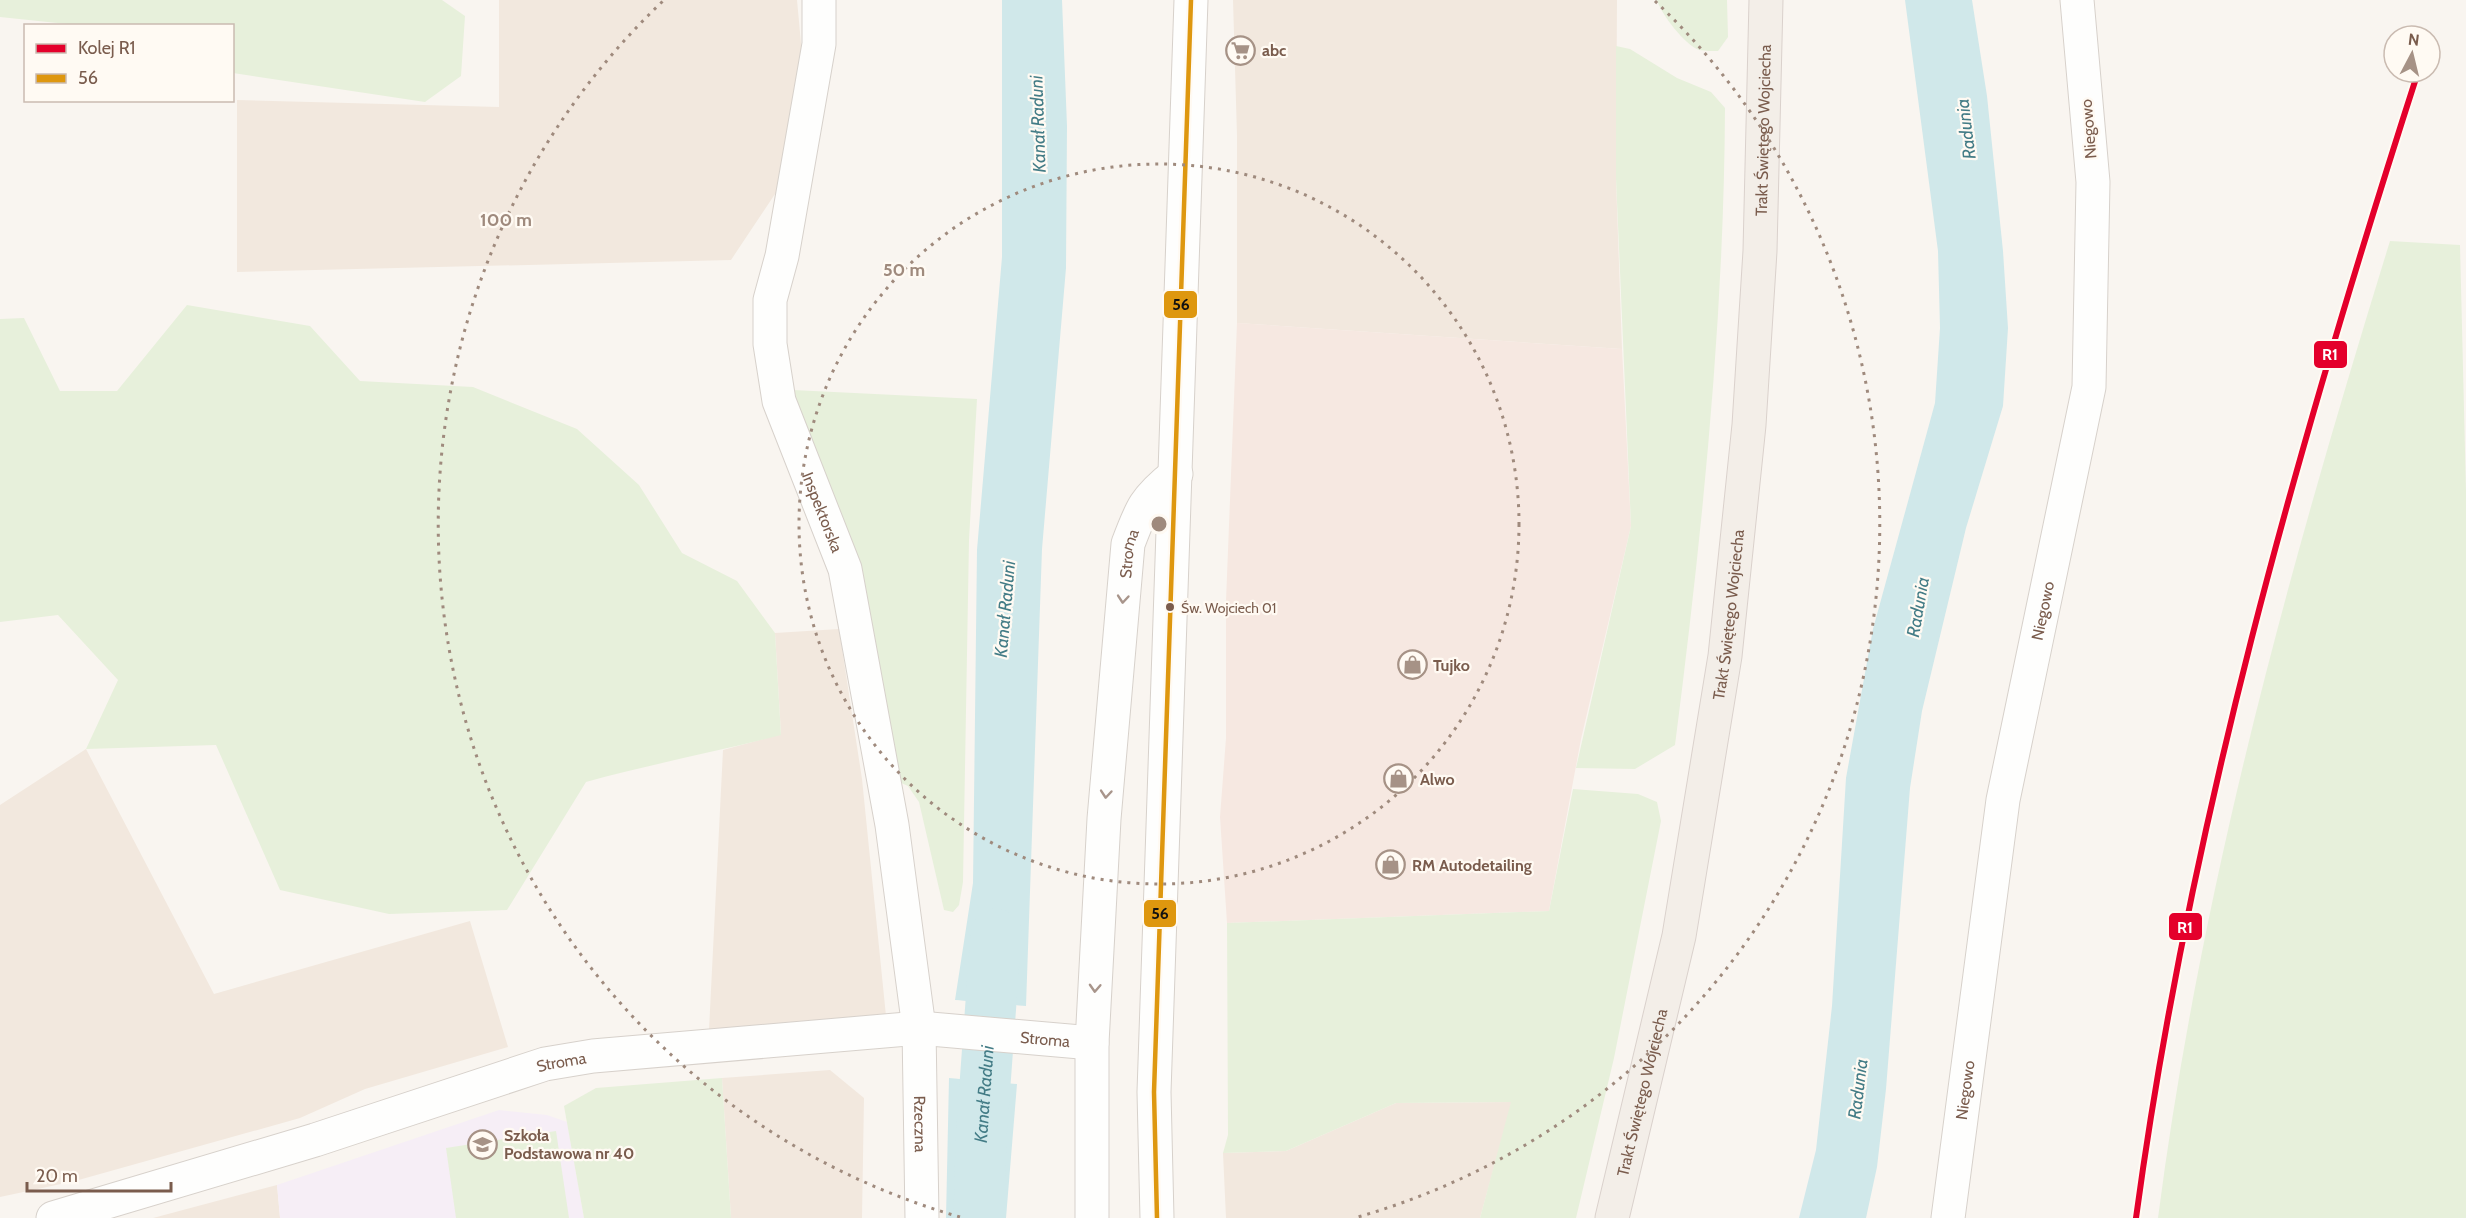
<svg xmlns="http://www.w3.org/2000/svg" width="2466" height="1218" font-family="Cabin,sans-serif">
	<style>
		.residential { fill: #f2e8de }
		.commercial { fill: #f6e8e1 }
		.education { fill: #f6eef6 }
		.green { fill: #e7f0db }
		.water { fill: #d0e8ea }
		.pier { fill: #f9f5f0 }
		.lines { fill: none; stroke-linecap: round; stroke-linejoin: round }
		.canal { stroke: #d0e8ea; stroke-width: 51 }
		.minor-casing { stroke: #d7d1cb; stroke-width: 35 }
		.primary-casing { stroke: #dad1cc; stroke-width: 35 }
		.minor { stroke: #fefefd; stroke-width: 33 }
		.primary { stroke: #f3eee8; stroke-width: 33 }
		.bus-1-casing { stroke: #fffaf3; stroke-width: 9 }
		.bus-1 { stroke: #de970f; stroke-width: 4.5 }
		.rail-1-casing { stroke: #fffaf3; stroke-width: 10 }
		.rail-1 { stroke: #e4002b; stroke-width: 6 }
		.oneway { stroke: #a8958b }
		.ring { fill: none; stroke: #9f8a7d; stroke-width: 3; stroke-dasharray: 3 6 }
		.bus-dot { fill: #7a5c4d; stroke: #fffaf3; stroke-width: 2 }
		.labels { text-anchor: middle; stroke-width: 4.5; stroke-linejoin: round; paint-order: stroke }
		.bus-label { font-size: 14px; fill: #7a5c4d; stroke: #fffaf3; text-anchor: start }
		.poi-label { font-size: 16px; font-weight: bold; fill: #7a5c4d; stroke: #fffaf3; text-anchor: start }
		.street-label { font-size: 16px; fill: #7a5c4d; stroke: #fffaf3 }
		.water-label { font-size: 18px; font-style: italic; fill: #437c86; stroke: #fffaf3 }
		.centre { fill: #9f8a7d; stroke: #fffaf3; stroke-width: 3 }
		.ring-label { font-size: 18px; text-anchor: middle; font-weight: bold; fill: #9f8a7d; stroke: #fffaf3; stroke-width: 4.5; stroke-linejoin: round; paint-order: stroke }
		.line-badge { stroke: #fffaf3; stroke-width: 2 }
		.badge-label { font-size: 16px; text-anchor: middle; font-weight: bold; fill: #fff }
		.pale-badge-label { font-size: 16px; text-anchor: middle; font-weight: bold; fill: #111 }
	</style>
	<rect width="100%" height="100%" fill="#f9f5f0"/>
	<!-- residential -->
	<g class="residential">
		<path d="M499,0H797L802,54L779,188L731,260L237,272V100L499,107Z"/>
		<path d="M1233,0H1617L1616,179L1622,349L1237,323V136Z"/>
		<path d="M839,629L862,779L886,1016L709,1030L723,750L781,734L775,633Z"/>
		<path d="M86,749L214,994L470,921L508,1047L365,1089L300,1118L75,1181L0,1197V805Z"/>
		<path d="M830,1070L864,1098L862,1218H731L722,1078Z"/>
		<path d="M1512,1102L1480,1218H1226L1223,1153L1286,1151L1396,1103Z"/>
		<path d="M277,1185L280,1218H153Z"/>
	</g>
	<!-- commercial -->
	<path class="commercial" d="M1237,323L1622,349L1631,526L1581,739L1549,911L1227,923L1220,817L1226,738V601Z"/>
	<!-- education -->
	<path class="education" d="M499,1110L547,1115L567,1122L584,1218H280L277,1185Z"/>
	<!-- green -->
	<g class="green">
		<path d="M0,0H442L465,16L461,76L425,102L233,73L232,26H86L0,17Z"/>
		<path d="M1657,0H1727L1728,37L1718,51C1713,51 1705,51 1699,50C1685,45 1661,14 1657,0Z"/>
		<path d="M1616,46L1630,49L1677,78L1711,92L1725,108C1724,321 1702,534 1675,745L1635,769L1576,768L1631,526L1616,179Z"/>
		<path d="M2390,241L2460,245L2466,491V1218H2158C2201,885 2291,561 2390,241Z"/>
		<path d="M187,305L310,326L360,381L473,387L577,429L639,485L682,553L737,581L775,633L781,735C716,752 651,764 586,782L507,910L389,914L280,890L216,745L86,749L118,680L58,615L0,622V319L24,318L60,391H117Z"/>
		<path d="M793,390L977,399L969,540L963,882L959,905L953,912L944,910L919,802L908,786L897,781Z"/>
		<path d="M1573,789L1638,794L1657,802L1661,821L1614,1058L1576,1218H1480L1511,1102L1396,1103L1286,1151L1223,1153L1228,1135L1227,923L1549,911Z"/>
		<path d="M722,1078L731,1218H584L564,1106L596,1088Z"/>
		<path d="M556,1131L569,1218H456L446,1148Z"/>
	</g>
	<!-- water -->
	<g class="water">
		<path d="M1002,0H1062L1067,126L1066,268L1042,549L1026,1006L955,1000L973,883L977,550L1002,257Z"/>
		<path d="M1905,0H1972L1987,96L2003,251L2008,328L2003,406L1966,528L1922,711L1910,788L1886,1089L1877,1167L1866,1218H1799L1816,1150L1832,1006L1846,778L1873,629L1935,403L1940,328L1938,251Z"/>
		<path d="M949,1078L1017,1084L1006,1218H946Z"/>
	</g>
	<!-- pier -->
	<g class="pier">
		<path d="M952,1000L1029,1007L1026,1009L955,1003Z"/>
		<path d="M949,1075L1018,1081L1020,1084L946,1077Z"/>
	</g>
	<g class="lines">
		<!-- canal -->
		<path class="canal" id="s1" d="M979,1218L981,1139L996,934"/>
		<defs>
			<g id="minor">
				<path id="s2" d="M819,0V44L782,256L770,300V344L779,401L845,569L892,825L919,1028L922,1218"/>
				<path id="s3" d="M53,1218L315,1140L545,1064L593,1056L919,1028L1092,1043"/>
				<path id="s4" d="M1092,1218V1043L1104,819L1128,544C1141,509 1145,498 1176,474"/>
				<path d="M1157,1218L1154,1092L1191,0"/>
				<path id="s5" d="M1948,1218L2003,800L2089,387L2093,182L2077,0"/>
			</g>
			<g id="primary">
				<path id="s6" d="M1612,1218L1679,936L1725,656L1749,425L1760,251L1766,0"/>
			</g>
		</defs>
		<!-- minor casing -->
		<use href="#minor" class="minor-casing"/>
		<!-- primary casing -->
		<use href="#primary" class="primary-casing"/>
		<!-- minor -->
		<use href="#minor" class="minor"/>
		<!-- primary -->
		<use href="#primary" class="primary"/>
		<defs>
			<path id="bus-1" d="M1157,1218L1154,1092L1191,0"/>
		</defs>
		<!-- bus-1 casing -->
		<use href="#bus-1" class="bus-1-casing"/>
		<!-- bus-1 -->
		<use href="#bus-1" class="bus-1"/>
		<defs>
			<path id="rail-1" d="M2136,1218C2189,827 2297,447 2418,72"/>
		</defs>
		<!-- rail-1 casing -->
		<use href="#rail-1" class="rail-1-casing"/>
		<!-- rail-1 -->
		<use href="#rail-1" class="rail-1"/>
	</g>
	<!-- one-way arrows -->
	<defs><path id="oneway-chevron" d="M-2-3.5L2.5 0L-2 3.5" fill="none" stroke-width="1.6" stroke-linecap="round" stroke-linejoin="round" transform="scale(1.5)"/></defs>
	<g class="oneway">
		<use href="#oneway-chevron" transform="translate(1123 599) rotate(95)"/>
		<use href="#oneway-chevron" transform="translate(1106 794) rotate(95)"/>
		<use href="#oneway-chevron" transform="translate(1095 988) rotate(93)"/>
	</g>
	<!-- distance rings -->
	<g class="ring">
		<circle cx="1159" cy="524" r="360"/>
		<path d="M960 1217A721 721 0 0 1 663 1M1655 1A721 721 0 0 1 1358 1217"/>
	</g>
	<!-- icons -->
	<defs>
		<symbol id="supermarket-ring" viewBox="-11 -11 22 22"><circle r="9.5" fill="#fffaf3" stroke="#a69286" stroke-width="1.5"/><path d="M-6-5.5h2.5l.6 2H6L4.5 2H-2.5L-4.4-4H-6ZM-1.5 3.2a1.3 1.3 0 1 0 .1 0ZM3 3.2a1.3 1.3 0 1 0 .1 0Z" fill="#a69286"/></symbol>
		<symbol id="shop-ring" viewBox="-11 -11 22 22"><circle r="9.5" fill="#fffaf3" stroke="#a69286" stroke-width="1.5"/><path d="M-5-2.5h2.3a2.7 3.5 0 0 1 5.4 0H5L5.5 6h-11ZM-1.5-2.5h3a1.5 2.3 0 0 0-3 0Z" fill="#a69286"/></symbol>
		<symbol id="school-ring" viewBox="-11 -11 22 22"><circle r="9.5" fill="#fffaf3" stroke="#a69286" stroke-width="1.5"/><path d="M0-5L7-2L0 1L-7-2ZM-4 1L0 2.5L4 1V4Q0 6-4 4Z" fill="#a69286"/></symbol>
	</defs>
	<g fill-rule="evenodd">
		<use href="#supermarket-ring" x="1224" y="34" width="33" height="33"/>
		<use href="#shop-ring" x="1396" y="648" width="33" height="33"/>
		<use href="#shop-ring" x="1382" y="762" width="33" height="33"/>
		<use href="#shop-ring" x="1374" y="848" width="33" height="33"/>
		<use href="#school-ring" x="466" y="1128" width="33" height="33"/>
	</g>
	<!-- markers -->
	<circle class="bus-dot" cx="1170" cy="607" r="5"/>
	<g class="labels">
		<!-- bus labels -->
		<g class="bus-label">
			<text x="1181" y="613">Św. Wojciech 01</text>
		</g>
		<!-- poi labels -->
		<g class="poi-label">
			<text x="1262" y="56">abc</text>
			<text x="1433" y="671">Tujko</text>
			<text x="1420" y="785">Alwo</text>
			<text x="1412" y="871">RM Autodetailing</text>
			<text x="504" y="1141">Szkoła<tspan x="504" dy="18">Podstawowa nr 40</tspan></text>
		</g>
		<!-- street labels -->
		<g class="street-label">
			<text transform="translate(2088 129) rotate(-95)" y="6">Niegowo</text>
			<text dy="6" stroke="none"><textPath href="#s6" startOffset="1101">Trakt Świętego Wojciecha</textPath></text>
			<text dy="6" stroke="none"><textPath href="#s2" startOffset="526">Inspektorska</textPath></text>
			<text dy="6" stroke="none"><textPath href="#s4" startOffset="666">Stroma</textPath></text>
			<text dy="6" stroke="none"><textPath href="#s5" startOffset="615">Niegowo</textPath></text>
			<text dy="6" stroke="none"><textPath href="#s6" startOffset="615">Trakt Świętego Wojciecha</textPath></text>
			<text dy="6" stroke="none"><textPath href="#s3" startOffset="1018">Stroma</textPath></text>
			<text dy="6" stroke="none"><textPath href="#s3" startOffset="532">Stroma</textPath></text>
			<text dy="6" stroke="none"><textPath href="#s5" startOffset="129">Niegowo</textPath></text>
			<text dy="6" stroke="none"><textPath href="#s6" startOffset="129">Trakt Świętego Wojciecha</textPath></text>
			<text dy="6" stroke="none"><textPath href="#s2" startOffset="1148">Rzeczna</textPath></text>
		</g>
		<!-- water labels -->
		<g class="water-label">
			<text transform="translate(1038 124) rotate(-92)" y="6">Kanał Raduni</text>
			<text transform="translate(1966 129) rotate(-97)" y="6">Radunia</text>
			<text transform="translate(1918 607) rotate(-80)" y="6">Radunia</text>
			<text transform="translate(1005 609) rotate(-85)" y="6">Kanał Raduni</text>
			<text transform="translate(1858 1089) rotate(-83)" y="6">Radunia</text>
			<text dy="6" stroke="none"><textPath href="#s1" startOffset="124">Kanał Raduni</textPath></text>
		</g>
	</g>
	<circle cx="1159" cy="524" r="9" class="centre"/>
	<g class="ring-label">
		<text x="506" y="226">100 m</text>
		<text x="904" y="276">50 m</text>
	</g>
	<g class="line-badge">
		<rect x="1163" y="290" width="35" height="29" rx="6" fill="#de970f"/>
		<rect x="2313" y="340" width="35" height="29" rx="6" fill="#e4002b"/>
		<rect x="1143" y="899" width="34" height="29" rx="6" fill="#de970f"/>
		<rect x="2168" y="912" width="35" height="29" rx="6" fill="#e4002b"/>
	</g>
	<g class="badge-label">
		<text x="2330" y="360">R1</text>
		<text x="2185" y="933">R1</text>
	</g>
	<g class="pale-badge-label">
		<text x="1181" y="310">56</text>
		<text x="1160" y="919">56</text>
	</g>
	<!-- legend -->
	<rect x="24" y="24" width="210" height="78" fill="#fffaf3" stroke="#cabbb1" stroke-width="1.5"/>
	<rect x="36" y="44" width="30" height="9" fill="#e4002b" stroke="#cabbb1" stroke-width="1.5"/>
	<text x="78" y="54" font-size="18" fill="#7a5c4d">Kolej R1</text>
	<rect x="36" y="74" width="30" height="9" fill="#de970f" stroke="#cabbb1" stroke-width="1.5"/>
	<text x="78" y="84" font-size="18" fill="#7a5c4d">56</text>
	<!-- north arrow -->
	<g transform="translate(2412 54) rotate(7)"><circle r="28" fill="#fffaf3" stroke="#cabbb1" stroke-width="1.5"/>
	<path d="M0-4.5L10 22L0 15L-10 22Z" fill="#a69286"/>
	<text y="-9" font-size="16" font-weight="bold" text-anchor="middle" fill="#7a5c4d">N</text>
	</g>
	<!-- scale -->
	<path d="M27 1182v9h144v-9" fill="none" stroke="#7a5c4d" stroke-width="3"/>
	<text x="36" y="1182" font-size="18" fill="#7a5c4d" stroke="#fffaf3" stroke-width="4.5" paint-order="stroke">20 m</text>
</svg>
